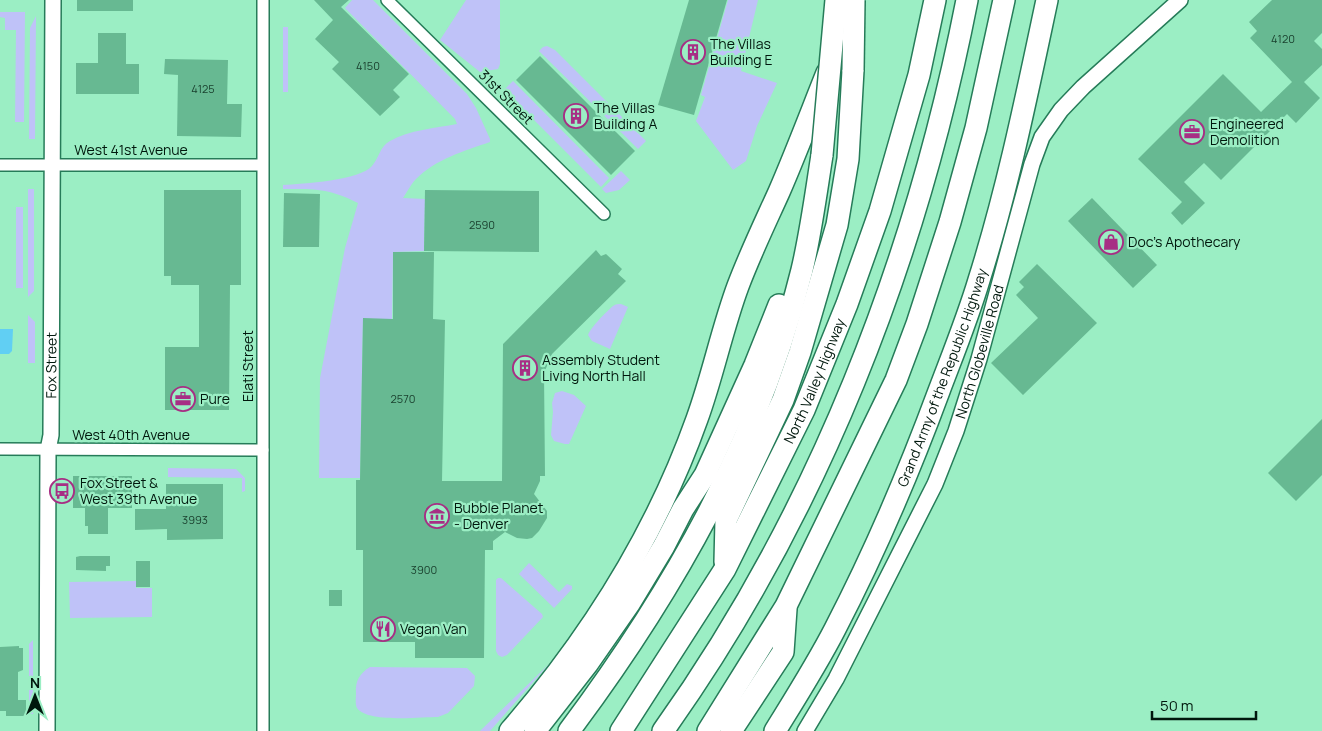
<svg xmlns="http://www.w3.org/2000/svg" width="1322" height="731" font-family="Manrope,sans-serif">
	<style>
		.green { fill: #bfc2f8 }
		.water { fill: #61cff3 }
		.building { fill: #67b992 }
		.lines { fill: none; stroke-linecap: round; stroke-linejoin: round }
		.minor-casing { stroke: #267c59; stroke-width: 14 }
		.tertiary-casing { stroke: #267c59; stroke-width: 18 }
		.motorway-casing { stroke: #267c59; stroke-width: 24 }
		.minor { stroke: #fff; stroke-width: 11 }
		.tertiary { stroke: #fff; stroke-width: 15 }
		.motorway { stroke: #fff; stroke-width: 21 }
		.motorway-bridge-casing { stroke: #267c59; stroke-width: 24; stroke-linecap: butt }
		.motorway-bridge { stroke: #fff; stroke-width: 21 }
		.labels { text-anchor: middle; stroke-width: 4.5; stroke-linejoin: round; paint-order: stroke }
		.number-label { font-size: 11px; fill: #1a402e }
		.poi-label { font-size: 14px; fill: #00180d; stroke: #9beec4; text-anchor: start }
		.street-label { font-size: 14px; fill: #00180d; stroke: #9beec4 }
	</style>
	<rect width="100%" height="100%" fill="#9beec4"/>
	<!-- green -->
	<g class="green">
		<path d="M352,0H373L467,94L476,108L490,139V142C464,151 436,159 416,179C411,184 407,192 403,198L425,199L424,251L393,252L392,319H363L360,478H319L320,378L345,248L358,203C328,188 315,189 283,189V185C302,184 361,180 372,166C379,158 380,146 390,141C409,130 436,128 457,124L455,119L345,8Z"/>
		<path d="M466,0H500V64L498,69L480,72L440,40Z"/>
		<path d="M728,0H758L741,71L777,83L757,126L746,161L733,170L696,121L705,97L701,95Z"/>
		<path d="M0,12H25L24,122H15L16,30H5V18L0,17Z"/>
		<path d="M36,16L35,139H29L30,28Z"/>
		<rect x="283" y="27" width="5" height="65"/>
		<path d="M547,46L555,50L646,141L638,149L539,51L543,47Z"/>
		<path d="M513,81L609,178L601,187L504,90Z"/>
		<path d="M621,171L630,180L619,190L606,193L602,189Z"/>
		<path d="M28,189H34V291L28,297Z"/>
		<rect x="16" y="207" width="7" height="81"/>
		<path d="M621,304L628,307L610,349L592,341L588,335C590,328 607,311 613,306C616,304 618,304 621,304Z"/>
		<path d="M28,315L35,322V363H28Z"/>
		<path d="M562,391L574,395L586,406L569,444H565L554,441L551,435L553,412L552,403L555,393Z"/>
		<path d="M168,468L236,469L245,478V491L242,492V478L168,477Z"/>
		<path d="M529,563L559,592L567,584L572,586V589L554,608L519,574Z"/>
		<path d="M498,578H501L542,614L543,617L507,655L502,657L498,655L496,651V580Z"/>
		<path d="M136,581V588H152V617L70,618L69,582Z"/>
		<path d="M33,640V714H29V644Z"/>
		<path d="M550,663L490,731H480Z"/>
		<path d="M370,667L467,668L475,676L474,686L448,713L438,717C421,717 367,723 357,708C355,704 356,698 356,693C355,681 360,673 370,667Z"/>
	</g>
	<!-- water -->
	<path class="water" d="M13,329L12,351L9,354H0V329Z"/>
	<!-- building -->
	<g class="building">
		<rect x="77" y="0" width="56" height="11"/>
		<path d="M314,0H349L341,7L409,74L393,90L400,97L380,116L332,69L339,62L315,39L333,20Z"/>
		<path d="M689,0H727L694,115L658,105Z"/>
		<path d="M1272,0H1322V33L1314,41L1322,49V65L1304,82L1320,98L1296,123L1287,114L1221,180L1204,163L1184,182L1205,203L1182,225L1171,213L1182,202L1138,159L1223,74L1261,112L1292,82L1250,38L1257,31L1249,22Z"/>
		<path d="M98,33H126V64H139V94H76V63H98Z"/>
		<path d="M540,56L635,151L611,175L516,80Z"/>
		<path d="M165,59L228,60L227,104H242L241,137L177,136L178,75L164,74Z"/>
		<path d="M164,190H241V285H230L229,410H165V347H199V285H171V276H164Z"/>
		<path d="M425,190L539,191V252L424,251Z"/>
		<path d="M284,193L320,194L319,247H283Z"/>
		<path d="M1092,198L1157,265L1133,288L1068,221Z"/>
		<path d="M596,250L601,256L606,254L622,269L618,274L626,281L552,354L544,373L545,476H540V481L534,494L547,511V518L539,531L532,538L527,539L517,538L505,532L493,541V550H485L484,658H415V642H363V550H356V480H360L363,318L393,319V252H434L433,319L445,320L442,481H502L503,344Z"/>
		<path d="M1037,264L1097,323L1023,395L991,363L1038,318L1016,295L1024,287L1019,282Z"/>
		<path d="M1322,419V475L1296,501L1268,473Z"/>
		<path d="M73,476H132V508H108V534H88V526H85V508H73Z"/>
		<path d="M166,484H223V539L167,540V529L135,530V509H166Z"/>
		<path d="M80,556H110V566H106V571L76,570V557Z"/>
		<rect x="136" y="561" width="14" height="26"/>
		<rect x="329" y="590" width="13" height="16"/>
		<path d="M19,646V648H23V670L18,672V700H26V716H6V711H0V647Z"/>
	</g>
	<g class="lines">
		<defs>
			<g id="minor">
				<path d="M263,0V731"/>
				<path d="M387,0L604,214"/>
				<path d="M0,165H262"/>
				<path d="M0,449L263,450"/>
			</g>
			<g id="tertiary">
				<path id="s1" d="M47,731L48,450L51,435L53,0"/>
				<path id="s2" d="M805,731L836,679L935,484L956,431L979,359L1032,164L1042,137L1061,110L1083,87L1180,0"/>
			</g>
			<g id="motorway">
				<path d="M725,562L726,520L783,400L800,352L837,225L848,159L853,70"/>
				<path d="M510,731C589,640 656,534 697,419C713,375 722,329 738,286C750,254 765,223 779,192C796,153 811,113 827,73"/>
				<path d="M535,731L588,663L629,604L664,546L683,509L705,475L755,365L779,305"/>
				<path d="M569,731C673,592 760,440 802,270C811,232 816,193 822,155"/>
				<path id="s3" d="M621,731L725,569L804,410L847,304L880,211L919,75L935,0"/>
				<path d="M663,731C818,514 916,261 967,0"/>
				<path d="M708,731L786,606L896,380L917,324L950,222L976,128L1004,0"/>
				<path d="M731,731L783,652L786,609"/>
				<path id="s4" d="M775,731C796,697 817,664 835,629C875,552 909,472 939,391C953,354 968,317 979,280C1008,188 1027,94 1047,0"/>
			</g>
		</defs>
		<!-- minor casing -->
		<use href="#minor" class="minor-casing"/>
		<!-- tertiary casing -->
		<use href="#tertiary" class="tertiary-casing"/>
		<!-- motorway casing -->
		<use href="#motorway" class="motorway-casing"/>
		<!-- minor -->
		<use href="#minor" class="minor"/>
		<!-- tertiary -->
		<use href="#tertiary" class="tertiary"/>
		<!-- motorway -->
		<use href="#motorway" class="motorway"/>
		<defs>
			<g id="motorway-bridge">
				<path d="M853,70L854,0"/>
				<path d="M822,155L836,0"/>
			</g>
		</defs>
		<!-- motorway-bridge casing -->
		<use href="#motorway-bridge" class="motorway-bridge-casing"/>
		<!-- motorway-bridge -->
		<use href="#motorway-bridge" class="motorway-bridge"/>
	</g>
	<!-- icons -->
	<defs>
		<symbol id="building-ring" viewBox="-11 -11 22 22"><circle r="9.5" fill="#9beec4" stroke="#a72e84" stroke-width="1.5"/><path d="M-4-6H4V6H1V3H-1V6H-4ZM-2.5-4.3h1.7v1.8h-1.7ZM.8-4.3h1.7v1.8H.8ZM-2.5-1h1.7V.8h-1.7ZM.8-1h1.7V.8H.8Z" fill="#a72e84"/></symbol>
		<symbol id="office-ring" viewBox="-11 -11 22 22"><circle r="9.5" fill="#9beec4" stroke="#a72e84" stroke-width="1.5"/><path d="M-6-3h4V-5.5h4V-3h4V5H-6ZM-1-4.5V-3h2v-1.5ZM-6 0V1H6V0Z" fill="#a72e84"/></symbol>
		<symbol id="shop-ring" viewBox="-11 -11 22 22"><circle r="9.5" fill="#9beec4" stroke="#a72e84" stroke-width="1.5"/><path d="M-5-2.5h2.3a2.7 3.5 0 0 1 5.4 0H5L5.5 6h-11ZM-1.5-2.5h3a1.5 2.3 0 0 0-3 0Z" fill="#a72e84"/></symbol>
		<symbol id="bus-ring" viewBox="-11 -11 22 22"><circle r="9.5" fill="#9beec4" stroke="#a72e84" stroke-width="1.5"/><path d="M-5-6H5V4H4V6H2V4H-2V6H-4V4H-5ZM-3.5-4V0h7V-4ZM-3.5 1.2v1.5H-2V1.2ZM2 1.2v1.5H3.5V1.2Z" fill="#a72e84"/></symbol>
		<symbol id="museum-ring" viewBox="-11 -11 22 22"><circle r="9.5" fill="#9beec4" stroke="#a72e84" stroke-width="1.5"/><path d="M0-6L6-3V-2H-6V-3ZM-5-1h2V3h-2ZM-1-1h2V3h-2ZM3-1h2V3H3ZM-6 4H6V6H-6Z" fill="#a72e84"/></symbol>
		<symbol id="restaurant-ring" viewBox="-11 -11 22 22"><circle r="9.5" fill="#9beec4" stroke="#a72e84" stroke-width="1.5"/><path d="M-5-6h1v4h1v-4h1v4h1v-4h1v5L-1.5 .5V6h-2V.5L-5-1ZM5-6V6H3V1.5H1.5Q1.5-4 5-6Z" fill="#a72e84"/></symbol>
	</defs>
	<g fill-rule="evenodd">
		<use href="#building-ring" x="679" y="38" width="28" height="28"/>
		<use href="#building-ring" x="562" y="102" width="28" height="28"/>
		<use href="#office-ring" x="1178" y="118" width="28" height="28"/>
		<use href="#shop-ring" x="1097" y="228" width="28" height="28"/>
		<use href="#building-ring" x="511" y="354" width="28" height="28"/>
		<use href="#office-ring" x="169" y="385" width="28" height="28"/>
		<use href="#bus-ring" x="48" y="477" width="28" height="28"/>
		<use href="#museum-ring" x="423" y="502" width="28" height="28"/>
		<use href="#restaurant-ring" x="369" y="615" width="28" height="28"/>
	</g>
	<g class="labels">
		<!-- number labels -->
		<g class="number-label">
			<text x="1283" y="43">4120</text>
			<text x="368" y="70">4150</text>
			<text x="203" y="93">4125</text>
			<text x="482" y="229">2590</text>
			<text x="403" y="403">2570</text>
			<text x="195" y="524">3993</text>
			<text x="424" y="574">3900</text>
		</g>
		<!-- poi labels -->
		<g class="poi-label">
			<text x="710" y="49">The Villas<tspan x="710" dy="16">Building E</tspan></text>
			<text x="594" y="113">The Villas<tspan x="594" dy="16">Building A</tspan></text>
			<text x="1210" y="129">Engineered<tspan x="1210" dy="16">Demolition</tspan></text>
			<text x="1128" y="247">Doc's Apothecary</text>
			<text x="542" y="365">Assembly Student<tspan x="542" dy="16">Living North Hall</tspan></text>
			<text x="200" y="404">Pure</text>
			<text x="80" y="488">Fox Street &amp;<tspan x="80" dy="16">West 39th Avenue</tspan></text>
			<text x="454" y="513">Bubble Planet<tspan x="454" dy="16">- Denver</tspan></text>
			<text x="400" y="634">Vegan Van</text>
		</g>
		<!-- street labels -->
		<g class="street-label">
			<text transform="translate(506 97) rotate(45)" y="5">31st Street</text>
			<text x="131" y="155">West 41st Avenue</text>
			<text dy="5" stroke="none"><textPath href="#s2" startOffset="419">North Globeville Road</textPath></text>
			<text dy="5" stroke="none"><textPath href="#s1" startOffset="366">Fox Street</textPath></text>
			<text transform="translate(248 366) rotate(-90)" y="5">Elati Street</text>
			<text dy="5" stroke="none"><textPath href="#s4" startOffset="392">Grand Army of the Republic Highway</textPath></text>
			<text dy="5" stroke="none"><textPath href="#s3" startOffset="401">North Valley Highway</textPath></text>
			<text x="131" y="440">West 40th Avenue</text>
		</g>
	</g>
	<!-- north arrow -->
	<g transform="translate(35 696)" stroke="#9beec4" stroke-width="4" paint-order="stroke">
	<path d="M0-4L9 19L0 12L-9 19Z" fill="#00180d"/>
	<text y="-8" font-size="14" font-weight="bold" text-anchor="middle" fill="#00180d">N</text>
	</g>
	<!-- scale -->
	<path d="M1152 711v8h104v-8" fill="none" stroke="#00180d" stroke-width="2.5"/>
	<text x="1160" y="711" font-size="15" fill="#00180d" stroke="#9beec4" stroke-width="4" paint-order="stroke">50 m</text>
</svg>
